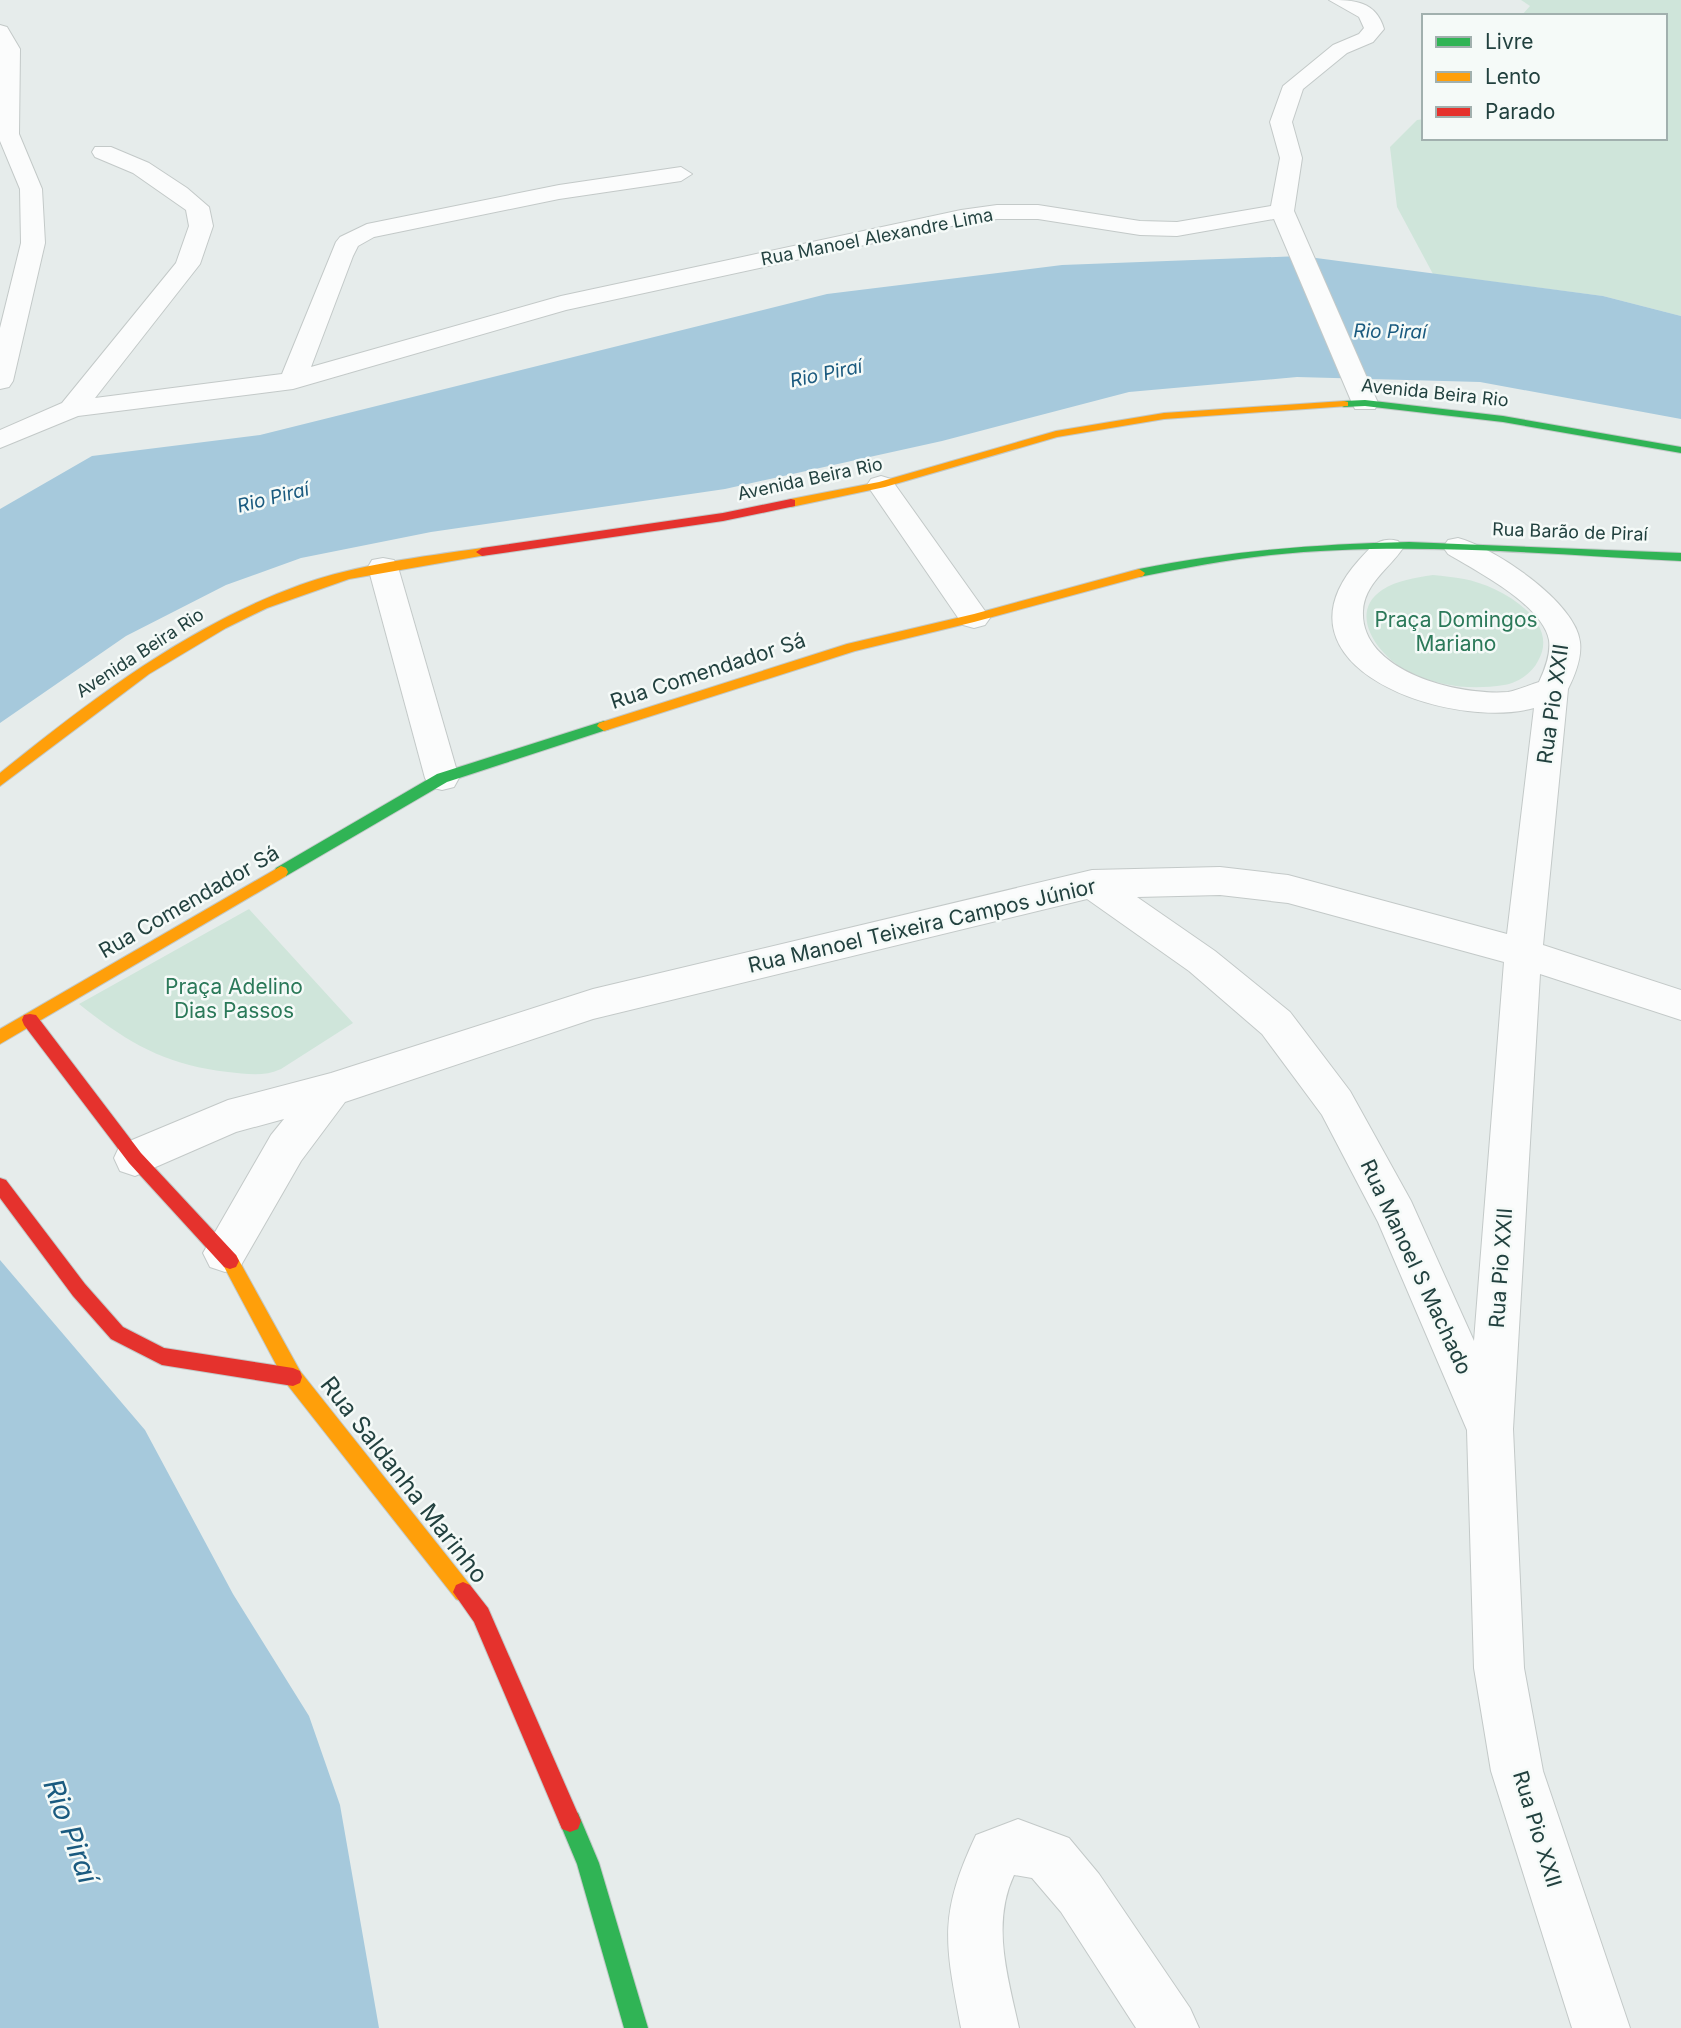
<svg xmlns="http://www.w3.org/2000/svg" width="1681" height="2028" font-family="Inter,sans-serif">
	<style>
		.green { fill: #cfe5da }
		.water { fill: #a6c9dc }
		.lines { fill: none; stroke-linecap: round; stroke-linejoin: round }
		.street-casing { stroke: #c3c9c8; stroke-width: 2 }
		.fast-casing { stroke: #c2c9c8; stroke-width: 2 }
		.slow-casing { stroke: #c2c9c8; stroke-width: 2 }
		.jam-casing { stroke: #c2c9c8; stroke-width: 2 }
		.street { fill: #fbfcfc; fill-rule: evenodd }
		.fast { fill: #30b455; fill-rule: evenodd }
		.slow { fill: #ff9f0a; fill-rule: evenodd }
		.jam { fill: #e5322d; fill-rule: evenodd }
		.labels { text-anchor: middle; stroke-width: 5; stroke-linejoin: round; paint-order: stroke }
		.far-street-label { font-size: 18px; fill: #22413f; stroke: #f5faf8 }
		.far-water-label { font-size: 19px; font-style: italic; fill: #1a5a7f; stroke: #f5faf8 }
		.park-label { font-size: 21px; fill: #2b7959; stroke: #f5faf8 }
		.street-label { font-size: 21px; fill: #22413f; stroke: #f5faf8 }
		.near-street-label { font-size: 24px; fill: #22413f; stroke: #f5faf8 }
		.near-water-label { font-size: 28px; font-style: italic; fill: #1a5a7f; stroke: #f5faf8 }
	</style>
	<rect width="100%" height="100%" fill="#e6eceb"/>
	<!-- green -->
	<g class="green">
		<path d="M1521,0H1681V316L1603,296L1433,274L1397,207L1390,147L1417,120L1424,119V138H1665V16H1521L1530,6Z"/>
		<path d="M1433,575C1443,576 1454,577 1464,579C1498,585 1562,620 1538,661C1532,673 1518,683 1504,685C1472,690 1441,687 1411,673C1382,660 1345,615 1382,590C1398,580 1414,578 1433,575Z"/>
		<path d="M249,909L353,1023L281,1069C264,1077 246,1074 228,1072C165,1065 128,1043 79,1004Z"/>
	</g>
	<!-- water -->
	<g class="water">
		<path d="M1301,256L1603,296L1681,316V419L1480,382L1297,377L1129,392L942,441L725,489L431,532L301,558L226,585L126,636L0,723V509L92,456L260,435L827,294L1062,265Z"/>
		<path d="M0,1260L145,1430L233,1594L309,1716L340,1805L379,2028H0Z"/>
	</g>
	<g class="lines">
		<defs>
			<g id="street">
				<path d="M1329,0C1354,0 1376,1 1384,29L1373,42L1347,53L1303,89L1292,122L1302,158L1294,211L1378,403L1375,409H1355L1352,403L1274,219L1177,236L1140,235L1038,219H997L961,224L566,310L293,389L78,416L0,448V430L62,403L176,263L189,226L186,210L133,173L95,157L92,152L95,147H111L149,163L187,188L209,207L213,226L200,264L95,398L282,374L336,242L340,237L367,224L559,185L681,167L692,174L681,181L559,199L374,237L358,246L353,256L311,367L561,296L961,210L997,205H1038L1140,221L1177,222L1271,206L1280,158L1270,122L1283,86L1333,45L1359,34L1364,28L1359,17Z"/>
				<path d="M0,25L7,27L20,49L19,134L42,189L45,243L13,381L9,387L0,389V328L21,243L20,189L0,141Z"/>
				<path d="M881,476L891,479L985,611L990,618L985,625L974,628L963,625L867,485L871,479Z"/>
				<path d="M1458,538C1493,547 1576,602 1580,642C1582,658 1575,675 1568,689L1543,945L1681,990V1020L1540,974L1513,1429L1524,1668L1543,1771L1630,2028H1572L1491,1771L1474,1668L1467,1430L1378,1222L1322,1115L1262,1034L1189,971L1087,899L593,1019L345,1102L301,1161L240,1267L225,1272L210,1267L203,1253L271,1135L284,1119L236,1132L135,1176L120,1171L114,1158L120,1145L228,1100L331,1073L593,989L1092,870L1220,867L1288,875L1507,934L1534,708C1451,731 1263,667 1359,560C1371,547 1379,536 1398,541L1403,548C1389,569 1364,584 1363,611C1360,672 1460,696 1508,692C1519,690 1529,685 1539,682C1545,669 1551,654 1549,640C1542,604 1476,571 1448,554L1443,547L1448,540ZM1220,895L1288,903L1504,962L1474,1341L1411,1201L1350,1091L1290,1012L1215,951L1137,897Z"/>
				<path d="M383,558L394,560L398,567L459,778L454,787L442,790L430,787L425,778L368,567L372,560Z"/>
				<path d="M1018,1819L1069,1838L1099,1874L1190,2008L1199,2028H1136L1061,1912L1032,1878L1014,1875C991,1924 1008,1978 1019,2028H961C945,1943 938,1916 976,1835Z"/>
			</g>
			<g id="fast">
				<path d="M1365,400L1503,416L1681,447V453L1503,422L1365,406L1344,407L1338,404L1344,401Z"/>
				<path d="M1409,542L1681,553V561C1545,554 1406,541 1271,555C1226,560 1183,568 1139,577L1133,573L1139,569C1230,551 1316,544 1409,542Z"/>
				<path d="M604,721L611,726L609,729L447,782L286,876H276L274,872L276,868L437,774Z"/>
				<path d="M570,1810L578,1813L599,1863L648,2028H624L577,1864L559,1821L562,1813Z"/>
			</g>
			<g id="slow">
				<path d="M1344,401L1348,402V406L1164,419L1057,437L885,487L791,507L785,503L791,499L879,482L1056,431L1164,413Z"/>
				<path d="M482,548L486,549V555L349,579L267,608L226,628L149,674L0,786V773C92,699 187,626 300,585C358,564 421,557 482,548Z"/>
				<path d="M1139,569L1145,573L1143,576L974,622L855,651L604,731L597,726L599,723L847,644L974,614Z"/>
				<path d="M281,866L286,868L288,872L286,876L0,1044V1029Z"/>
				<path d="M230,1253L236,1255L300,1371L470,1585L473,1592L470,1599L463,1602L456,1599L286,1383L221,1261L224,1255Z"/>
			</g>
			<g id="jam">
				<path d="M791,499L795,500V506L723,521L482,556L476,552L482,548L723,513Z"/>
				<path d="M30,1014L36,1015L141,1153L236,1255L239,1261L236,1267L230,1269L224,1267L129,1163L24,1025L22,1020L24,1015Z"/>
				<path d="M0,1178L6,1180L85,1284L123,1327L164,1348L293,1368L300,1371L302,1377L300,1383L293,1386L162,1365L111,1339L73,1296L0,1198Z"/>
				<path d="M463,1582L470,1585L488,1608L581,1821L578,1829L570,1832L562,1829L474,1622L453,1592L456,1585Z"/>
			</g>
		</defs>
		<!-- street casing -->
		<use href="#street" class="street-casing"/>
		<!-- fast casing -->
		<use href="#fast" class="fast-casing"/>
		<!-- slow casing -->
		<use href="#slow" class="slow-casing"/>
		<!-- jam casing -->
		<use href="#jam" class="jam-casing"/>
		<!-- street -->
		<use href="#street" class="street"/>
		<!-- fast -->
		<use href="#fast" class="fast"/>
		<!-- slow -->
		<use href="#slow" class="slow"/>
		<!-- jam -->
		<use href="#jam" class="jam"/>
	</g>
	<g class="labels">
		<!-- far-street labels -->
		<g class="far-street-label">
			<text transform="translate(877 237) rotate(-11)" y="6">Rua Manoel Alexandre Lima</text>
			<text transform="translate(1435 393) rotate(6)" y="6">Avenida Beira Rio</text>
			<text transform="translate(810 479) rotate(-12)" y="6">Avenida Beira Rio</text>
			<text transform="translate(1570 532) rotate(2)" y="6">Rua Barão de Piraí</text>
			<text transform="translate(140 653) rotate(-33)" y="6">Avenida Beira Rio</text>
		</g>
		<!-- far-water labels -->
		<g class="far-water-label">
			<text transform="translate(1390 331) rotate(1)" y="7">Rio Piraí</text>
			<text transform="translate(826 373) rotate(-12)" y="7">Rio Piraí</text>
			<text transform="translate(273 497) rotate(-14)" y="7">Rio Piraí</text>
		</g>
		<!-- park labels -->
		<g class="park-label">
			<text x="1456" y="627">Praça Domingos<tspan x="1456" dy="24">Mariano</tspan></text>
			<text x="234" y="994">Praça Adelino<tspan x="234" dy="24">Dias Passos</tspan></text>
		</g>
		<!-- street labels -->
		<g class="street-label">
			<text transform="translate(708 671) rotate(-18)" y="7">Rua Comendador Sá</text>
			<text transform="translate(1553 704) rotate(-82)" y="7">Rua Pio XXII</text>
			<text transform="translate(189 902) rotate(-30)" y="7">Rua Comendador Sá</text>
			<text transform="translate(922 926) rotate(-13)" y="7">Rua Manoel Teixeira Campos Júnior</text>
			<text transform="translate(1416 1267) rotate(65)" y="7">Rua Manoel S Machado</text>
			<text transform="translate(1501 1268) rotate(-86)" y="7">Rua Pio XXII</text>
			<text transform="translate(1537 1829) rotate(73)" y="7">Rua Pio XXII</text>
		</g>
		<!-- near-street labels -->
		<g class="near-street-label">
			<text transform="translate(404 1480) rotate(52)" y="8">Rua Saldanha Marinho</text>
		</g>
		<!-- near-water labels -->
		<g class="near-water-label">
			<text transform="translate(71 1831) rotate(70)" y="10">Rio Piraí</text>
		</g>
	</g>
	<!-- legend -->
	<rect x="1422" y="14" width="245" height="126" fill="#f5faf8" stroke="#a1b0ae" stroke-width="2"/>
	<rect x="1436" y="37" width="35" height="10" fill="#30b455" stroke="#a1b0ae" stroke-width="2"/>
	<text x="1485" y="49" font-size="21" fill="#22413f">Livre</text>
	<rect x="1436" y="72" width="35" height="10" fill="#ff9f0a" stroke="#a1b0ae" stroke-width="2"/>
	<text x="1485" y="84" font-size="21" fill="#22413f">Lento</text>
	<rect x="1436" y="107" width="35" height="10" fill="#e5322d" stroke="#a1b0ae" stroke-width="2"/>
	<text x="1485" y="119" font-size="21" fill="#22413f">Parado</text>
</svg>
